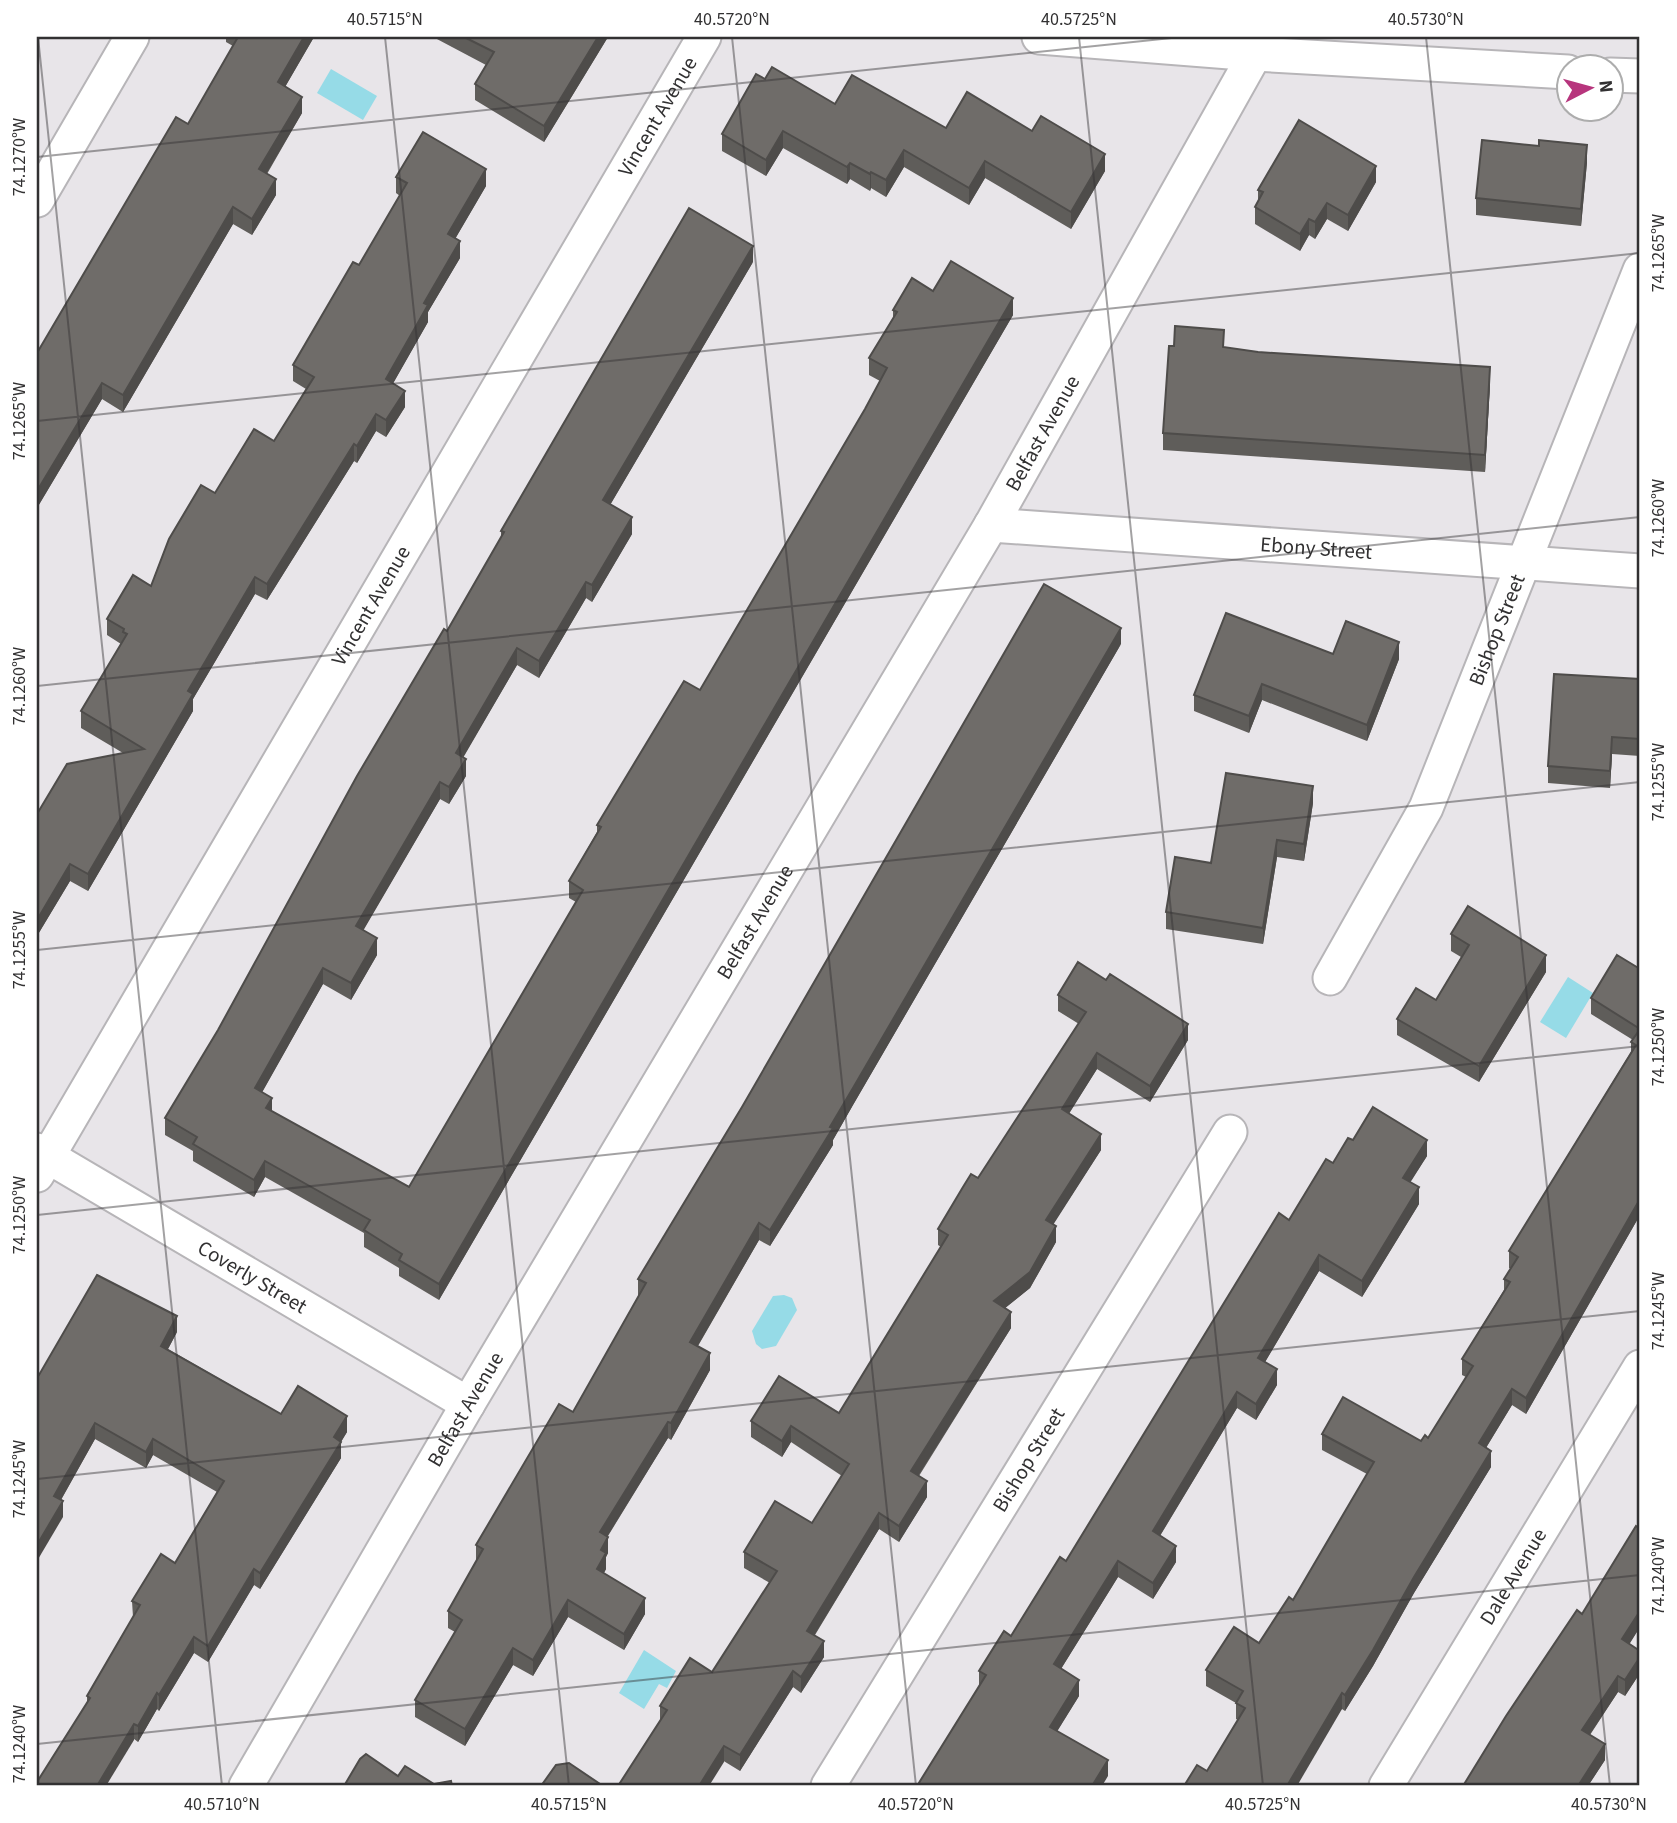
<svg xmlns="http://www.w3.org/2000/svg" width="1677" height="1823" font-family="'Source Sans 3',sans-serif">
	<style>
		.water { fill: #96dbe7 }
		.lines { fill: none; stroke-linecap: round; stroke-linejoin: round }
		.minor-casing { stroke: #b7b5b8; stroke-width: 37 }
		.minor { stroke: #fff; stroke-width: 33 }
		.wall { fill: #5f5d5a }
		.shaded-wall { fill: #4e4c4a }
		.building { fill: #6f6c69; stroke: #4e4c4a; stroke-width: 2 }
		.ticks { fill: none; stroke: #323132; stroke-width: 2; stroke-opacity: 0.45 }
		.labels { text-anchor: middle; stroke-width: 7; stroke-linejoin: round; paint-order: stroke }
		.street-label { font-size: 21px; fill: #323132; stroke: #fff }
		.neatline { fill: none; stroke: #323132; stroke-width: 2.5 }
		.ticks-label { font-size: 18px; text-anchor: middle; fill: #323132 }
	</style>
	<rect width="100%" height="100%" fill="#e8e5e9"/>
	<!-- water -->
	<g class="water">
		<path d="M331,69L377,96L363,120L317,93Z"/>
		<path d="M1568,977L1593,993L1566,1038L1540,1022Z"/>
		<path d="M784,1295L792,1298L797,1310L776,1346L762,1349L756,1344L752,1331L773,1296Z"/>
		<path d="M644,1650L676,1671L667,1688L659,1684L644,1709L619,1693Z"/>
	</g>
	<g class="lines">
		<defs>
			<g id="minor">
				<path d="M1039,37L1255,54L1568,72"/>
				<path d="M1610,75L1640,76"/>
				<path d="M37,200L132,37"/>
				<path id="s1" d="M991,525L1640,571"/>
				<path id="s2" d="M1330,978L1426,808L1640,270"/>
				<path id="s3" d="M37,1150L468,1404"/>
				<path id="s4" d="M37,1175L704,37"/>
				<path id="s5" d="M246,1786L468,1404L991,525L1255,54"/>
				<path id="s6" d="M828,1786L1230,1132"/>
				<path id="s7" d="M1386,1786L1640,1367"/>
			</g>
		</defs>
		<!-- minor casing -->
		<use href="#minor" class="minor-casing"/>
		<!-- minor -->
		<use href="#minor" class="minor"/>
	</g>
	<!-- wall -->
	<g class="wall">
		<path d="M226,37H314L285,87L302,113L267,174L276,195L252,235L233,224L123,412L102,399L37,508L188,124L233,46L226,42Z"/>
		<path d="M435,37H608L544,142L475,100V84L486,65L435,38Z"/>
		<path d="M765,79L835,104L946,128L1032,131L1105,171L1071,229L985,178L969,205L904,167L886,197L871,188L870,191L850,179L847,184L783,148L766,176L722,151V134Z"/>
		<path d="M1587,162L1581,226L1476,215V198Z"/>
		<path d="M396,177L486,186L455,239L460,258L428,312V322L393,383L405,407L386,437L376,431L357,463L354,461L267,600L255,594L193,699V711L88,891L70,881L37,936V814L123,753L81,728V711L121,644L107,635V619L151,586L215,493L274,441L306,389L293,381V365L359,265L400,196L396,193Z"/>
		<path d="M1376,182L1348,231L1327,219L1315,239L1309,235L1300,251L1255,224V207L1258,201V190Z"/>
		<path d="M753,262L610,505L632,534L592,602L586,598L539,678L517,665L463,757L466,776L449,804L440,799L363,930L377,955L351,1000L323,984L262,1092L272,1111L409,1187L576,902L569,898V881L597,832V825L700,690L865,409L880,381L869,375V358L893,318V310L933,291L1013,315L439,1300L399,1276V1268L364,1247V1233L265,1177L254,1197L193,1161V1151L165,1135V1118L218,1030L501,538V531Z"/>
		<path d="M1224,347L1490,384L1485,472L1163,450V433Z"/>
		<path d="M1121,644L853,1105L833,1140V1145L770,1246L759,1240L698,1346L710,1370L671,1440L668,1438L608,1536V1553L606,1557V1569L604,1573L645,1614L624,1650L568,1617L533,1676L513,1665L465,1746L415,1717V1700L455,1632L448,1628V1611L476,1562V1545L573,1412L639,1296L638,1295V1279Z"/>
		<path d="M1333,654L1399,659L1367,741L1262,700L1249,733L1194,711V695Z"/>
		<path d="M1640,679V756L1612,754L1610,788L1548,783V766Z"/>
		<path d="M1313,803L1304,861L1277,857L1263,944L1166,929V912L1211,863Z"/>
		<path d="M1451,934L1546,972L1479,1082L1397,1035V1019L1436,1000L1461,957L1451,951Z"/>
		<path d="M1640,969V1215L1526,1414L1512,1405L1486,1448L1491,1467L1414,1593L1373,1666L1345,1711L1342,1709L1207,1771L1238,1720L1236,1719V1703L1206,1686V1670L1259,1643L1293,1600L1367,1474L1322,1450V1434L1421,1441L1428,1438L1466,1377L1462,1375V1359L1504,1290V1279L1511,1269L1509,1268V1251L1631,1052V1042L1633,1040L1591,1014V998Z"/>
		<path d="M1058,995L1188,1040L1150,1102L1097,1069L1069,1113L1101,1150L1053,1224L1056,1242L1030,1288L1005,1308L1011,1328L919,1476L927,1497L899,1542L879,1529L815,1635L824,1657L801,1693L793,1687L740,1771L660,1722V1706L712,1672L770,1583L744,1568V1552L812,1523L842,1476L791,1442L782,1457L751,1437V1421L839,1413L941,1247L938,1245V1229L978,1178L1079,1024L1058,1011Z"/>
		<path d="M1353,1140L1427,1156L1410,1182L1419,1204L1362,1297L1319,1271L1265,1362L1277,1385L1256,1420L1237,1408L1160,1536L1176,1562L1153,1599L1118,1577L1061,1669L1079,1696L1057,1731L1108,1776L979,1687V1671L1011,1636L1066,1561L1289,1220L1333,1163Z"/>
		<path d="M177,1332L168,1349L281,1414L347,1432L341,1442V1458L260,1589L254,1585L208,1662L194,1653L159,1711L157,1709L138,1742L87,1703V1696L133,1617L132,1601L175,1563L217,1492L153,1455L146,1468L95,1439L61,1500L63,1517L39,1375Z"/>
		<path d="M1640,1529V1627L1629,1644L1640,1651V1673L1625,1696L1618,1692L1590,1735L1605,1760L1588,1786L1582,1614Z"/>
	</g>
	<!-- shaded-wall -->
	<g class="shaded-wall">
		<path d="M304,37H314L278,99V82Z"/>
		<path d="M598,37H608L544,142V126Z"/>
		<path d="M302,97V113L259,186V169Z"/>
		<path d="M783,131V148L766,176V160Z"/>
		<path d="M1587,145V162L1581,226V209Z"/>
		<path d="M904,150V167L886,197V180Z"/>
		<path d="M1105,154V171L1071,229V212Z"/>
		<path d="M985,161V178L969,205V188Z"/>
		<path d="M850,163V179L847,184V167Z"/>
		<path d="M1376,166V182L1348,231V215Z"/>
		<path d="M486,169V186L448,251V234Z"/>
		<path d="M871,172V188L870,191V174Z"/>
		<path d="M276,179V195L252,235V219Z"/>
		<path d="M1327,203V219L1315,239V222Z"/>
		<path d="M233,207V224L123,412V395Z"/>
		<path d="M1309,219V235L1300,251V234Z"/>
		<path d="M460,241V258L428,312V322L386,396V379L424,303Z"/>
		<path d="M753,246V262L603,517V500Z"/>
		<path d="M1013,298V315L439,1300V1284Z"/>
		<path d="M1490,367V384L1485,472V455Z"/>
		<path d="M102,383V399L37,508V491Z"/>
		<path d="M405,391V407L386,437V420Z"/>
		<path d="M376,414V431L357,463V446Z"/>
		<path d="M354,444V461L267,600V584Z"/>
		<path d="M632,517V534L592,602V585Z"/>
		<path d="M255,577V594L193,699V711L88,891V874L188,691Z"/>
		<path d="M586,582V598L539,678V661Z"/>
		<path d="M1121,628V644L853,1105L833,1140V1145L770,1246V1230Z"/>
		<path d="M1399,642V659L1367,741V725Z"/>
		<path d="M517,648V665L456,770V753Z"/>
		<path d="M1262,684V700L1249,733V716Z"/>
		<path d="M1612,737V754L1610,788V771Z"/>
		<path d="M466,759V776L449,804V787Z"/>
		<path d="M440,782V799L356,943V926Z"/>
		<path d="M1313,786V803L1304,861V844Z"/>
		<path d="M1277,840V857L1263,944V928Z"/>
		<path d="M70,864V881L37,936V920Z"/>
		<path d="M377,938V955L351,1000V983Z"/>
		<path d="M1546,955V972L1479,1082V1066Z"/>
		<path d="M323,968V984L255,1105V1088Z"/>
		<path d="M1188,1024V1040L1150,1102V1086Z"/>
		<path d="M1097,1053V1069L1062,1125V1109Z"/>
		<path d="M272,1098V1115L266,1108Z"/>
		<path d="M1101,1134V1150L1046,1236V1220Z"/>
		<path d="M1427,1140V1156L1403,1194V1178Z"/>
		<path d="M265,1161V1177L254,1197V1180Z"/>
		<path d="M1419,1187V1204L1362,1297V1281Z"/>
		<path d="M1640,1199V1215L1526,1414V1398Z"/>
		<path d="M759,1223V1240L690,1359V1342Z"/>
		<path d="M1056,1226V1242L1030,1288L994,1317V1301Z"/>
		<path d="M1319,1255V1271L1258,1374V1358Z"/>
		<path d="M1011,1312V1328L911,1487V1471Z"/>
		<path d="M177,1316V1332L161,1362V1346Z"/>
		<path d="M710,1353V1370L671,1440V1423Z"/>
		<path d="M1277,1369V1385L1256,1420V1404Z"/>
		<path d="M1512,1389V1405L1479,1459V1443Z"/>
		<path d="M1237,1392V1408L1153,1547V1531Z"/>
		<path d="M347,1416V1432L334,1453V1437Z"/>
		<path d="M668,1422V1438L600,1548V1532Z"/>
		<path d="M95,1423V1439L54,1512V1496Z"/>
		<path d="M791,1426V1442L782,1457V1441Z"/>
		<path d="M153,1439V1455L146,1468V1452Z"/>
		<path d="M341,1442V1458L260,1589V1573Z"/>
		<path d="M1491,1451V1467L1414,1593L1373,1666L1345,1711V1695L1414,1577Z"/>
		<path d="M927,1481V1497L899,1542V1526Z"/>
		<path d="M63,1501V1517L37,1561V1545Z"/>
		<path d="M879,1513V1529L807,1647V1631Z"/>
		<path d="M608,1537V1553L606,1557V1569L597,1585V1569L601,1550Z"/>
		<path d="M1176,1546V1562L1153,1599V1583Z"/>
		<path d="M1118,1561V1577L1054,1680V1664Z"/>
		<path d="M254,1569V1585L208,1662V1646Z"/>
		<path d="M645,1598V1614L624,1650V1634Z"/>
		<path d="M568,1600V1617L533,1676V1660Z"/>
		<path d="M1640,1611V1627L1622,1656V1639Z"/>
		<path d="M194,1637V1653L159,1711V1695Z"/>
		<path d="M824,1641V1657L801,1693V1677Z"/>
		<path d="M513,1648V1665L465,1746V1729Z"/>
		<path d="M1640,1657V1673L1625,1696V1680Z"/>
		<path d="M793,1671V1687L740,1771V1755Z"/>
		<path d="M1618,1676V1692L1582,1746V1730Z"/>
		<path d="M1079,1680V1696L1050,1743V1727Z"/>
		<path d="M157,1693V1709L138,1742V1726Z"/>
		<path d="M1342,1693V1709L1297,1786H1287Z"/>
		<path d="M134,1724V1740L106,1786H97Z"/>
		<path d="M1605,1744V1760L1588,1786H1578Z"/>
		<path d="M724,1746V1762L709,1786H699Z"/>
		<path d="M1108,1760V1776L1102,1786H1092Z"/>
	</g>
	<!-- building -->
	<g class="building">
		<path d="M238,37H304L278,82L302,97L259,169L276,179L252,219L233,207L123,395L102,383L37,491V353L176,117L188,124Z"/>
		<path d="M464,37H598L544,126L475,84L494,52Z"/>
		<path d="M772,67L835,104L852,75L946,128L967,92L1032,131L1041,116L1105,154L1071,212L985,161L969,188L904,150L886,180L871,172L870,174L850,163L847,167L783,131L766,160L722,134L756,74L765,79Z"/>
		<path d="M1299,120L1376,166L1348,215L1327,203L1315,222L1309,219L1300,234L1255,207L1263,192L1258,190Z"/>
		<path d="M423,132L486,169L448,234L460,241L424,303L428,305L386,379L405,391L386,420L376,414L357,446L354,444L267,584L255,577L188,691L193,694L88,874L70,864L37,920V814L67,764L144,749L81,711L127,634L123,632L124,629L107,619L133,575L151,586L169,539L201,485L215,493L254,429L274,441L314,377L293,365L353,262L359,265L407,183L396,177Z"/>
		<path d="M1482,140L1539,146V140L1587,145L1581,209L1476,198Z"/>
		<path d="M689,208L753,246L603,500L632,517L592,585L586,582L539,661L517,648L456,753L466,759L449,787L440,782L356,926L377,938L351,983L323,968L255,1088L272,1098L266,1108L409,1187L583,890L569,881L601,827L597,825L684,681L700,690L865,409L887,368L869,358L897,312L893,310L912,278L933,291L951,261L1013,298L439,1284L399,1260L402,1254L364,1230L370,1220L265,1161L254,1180L193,1144L197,1137L165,1118L218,1030L357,776L444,629L447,631L504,532L501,531Z"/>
		<path d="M1175,326L1224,330L1223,347L1258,352L1490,367L1485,455L1163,433L1169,346H1174Z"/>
		<path d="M1044,584L1121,628L853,1088L830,1127L833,1128L770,1230L759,1223L690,1342L710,1353L671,1423L668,1422L600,1532L608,1537L601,1550L606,1553L597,1569L645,1598L624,1634L568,1600L533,1660L513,1648L465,1729L415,1700L462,1620L448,1611L483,1549L476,1545L559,1404L573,1412L646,1283L638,1279L742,1107Z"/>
		<path d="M1226,613L1333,654L1346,621L1399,642L1367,725L1262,684L1249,716L1194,695Z"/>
		<path d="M1554,674L1640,679V739L1612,737L1610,771L1548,766Z"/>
		<path d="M1226,773L1313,786L1304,844L1277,840L1263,928L1166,912L1175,857L1211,863Z"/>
		<path d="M1468,906L1546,955L1479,1066L1397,1019L1416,988L1436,1000L1469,945L1451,934Z"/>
		<path d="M1617,955L1640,969V1199L1526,1398L1512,1389L1479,1443L1491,1451L1414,1577L1373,1650L1345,1695L1342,1693L1287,1786H1184L1197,1765L1207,1771L1245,1708L1236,1703L1243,1691L1206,1670L1234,1627L1259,1643L1289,1597L1293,1600L1374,1462L1322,1434L1343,1397L1421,1441L1425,1435L1428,1438L1473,1366L1462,1359L1510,1282L1504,1279L1518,1257L1509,1251L1636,1045L1631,1042L1640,1029L1591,998Z"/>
		<path d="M1078,962L1106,980L1110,974L1188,1024L1150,1086L1097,1053L1062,1109L1101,1134L1046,1220L1056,1226L1030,1272L994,1301L1011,1312L911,1471L927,1481L899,1526L879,1513L807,1631L824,1641L801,1677L793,1671L740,1755L724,1746L699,1786H618L667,1710L660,1706L690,1658L712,1672L777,1571L744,1552L775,1501L812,1523L849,1464L791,1426L782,1441L751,1421L779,1376L839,1413L948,1235L938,1229L963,1187L971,1174L978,1178L1086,1012L1058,995Z"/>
		<path d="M1373,1107L1427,1140L1403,1178L1419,1187L1362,1281L1319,1255L1258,1358L1277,1369L1256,1404L1237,1392L1153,1531L1176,1546L1153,1583L1118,1561L1054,1664L1079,1680L1050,1727L1108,1760L1092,1786H917L986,1675L979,1671L1004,1631L1011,1636L1060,1557L1066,1561L1279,1213L1289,1220L1326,1159L1333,1163L1348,1138L1353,1140Z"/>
		<path d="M97,1275L177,1316L161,1346L281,1414L298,1386L347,1416L334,1437L341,1442L260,1573L254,1569L208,1646L194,1637L159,1695L157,1693L138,1726L134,1724L97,1786H37V1782L90,1698L87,1696L140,1605L132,1601L161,1554L175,1563L224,1481L153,1439L146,1452L95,1423L54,1496L63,1501L37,1545V1374L39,1375Z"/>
		<path d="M1636,1526L1640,1529V1611L1622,1639L1640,1651V1657L1625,1680L1618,1676L1582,1730L1605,1744L1578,1786H1463L1506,1716L1577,1610L1582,1614Z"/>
		<path d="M366,1754L398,1776L405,1766L434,1784L451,1781L452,1786H344L360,1759Z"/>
		<path d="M569,1763L603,1786H541L556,1765Z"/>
	</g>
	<!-- ticks -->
	<path class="ticks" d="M38,37L222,1786M385,37L569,1786M732,37L916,1786M1079,37L1263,1786M1426,37L1610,1786M37,157L1181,37M37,421L1640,253M37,686L1640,517M37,950L1640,782M37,1215L1640,1046M37,1479L1640,1311M37,1744L1640,1575"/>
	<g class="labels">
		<!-- street labels -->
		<g class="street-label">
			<text dy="7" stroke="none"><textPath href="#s4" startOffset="1227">Vincent Avenue</textPath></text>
			<text dy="7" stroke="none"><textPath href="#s5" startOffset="1570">Belfast Avenue</textPath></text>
			<text dy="7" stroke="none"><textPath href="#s1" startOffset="326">Ebony Street</textPath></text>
			<text dy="7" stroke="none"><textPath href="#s4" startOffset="660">Vincent Avenue</textPath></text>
			<text dy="7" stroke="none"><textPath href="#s2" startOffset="387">Bishop Street</textPath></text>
			<text dy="7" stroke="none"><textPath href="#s5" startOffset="1003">Belfast Avenue</textPath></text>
			<text dy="7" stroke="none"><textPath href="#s3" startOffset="250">Coverly Street</textPath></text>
			<text dy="7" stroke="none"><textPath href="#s5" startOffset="436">Belfast Avenue</textPath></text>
			<text dy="7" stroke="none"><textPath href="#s6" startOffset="383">Bishop Street</textPath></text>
			<text dy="7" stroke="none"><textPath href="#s7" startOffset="245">Dale Avenue</textPath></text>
		</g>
	</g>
	<!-- border -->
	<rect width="1677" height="1823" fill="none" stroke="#ffffff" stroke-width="77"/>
	<!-- north arrow -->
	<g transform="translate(1590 88) rotate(84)"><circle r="33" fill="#ffffff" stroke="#adadad" stroke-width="2"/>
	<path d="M0-5L12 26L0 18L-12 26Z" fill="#b7357d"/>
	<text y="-10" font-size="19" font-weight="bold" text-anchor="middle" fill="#323132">N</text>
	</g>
	<rect x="38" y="38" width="1600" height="1746" class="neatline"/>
	<g class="ticks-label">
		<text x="385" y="25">40.5715°N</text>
		<text x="732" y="25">40.5720°N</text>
		<text x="1079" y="25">40.5725°N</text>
		<text x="1426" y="25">40.5730°N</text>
		<text transform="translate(19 157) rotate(-90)" y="6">74.1270°W</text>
		<text transform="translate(1658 253) rotate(-90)" y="6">74.1265°W</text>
		<text transform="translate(19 421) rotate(-90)" y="6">74.1265°W</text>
		<text transform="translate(1658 518) rotate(-90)" y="6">74.1260°W</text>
		<text transform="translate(19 686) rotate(-90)" y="6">74.1260°W</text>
		<text transform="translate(1658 782) rotate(-90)" y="6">74.1255°W</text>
		<text transform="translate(19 950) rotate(-90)" y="6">74.1255°W</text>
		<text transform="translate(1658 1047) rotate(-90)" y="6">74.1250°W</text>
		<text transform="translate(19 1215) rotate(-90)" y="6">74.1250°W</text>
		<text transform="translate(1658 1311) rotate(-90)" y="6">74.1245°W</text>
		<text transform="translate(19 1479) rotate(-90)" y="6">74.1245°W</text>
		<text transform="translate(1658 1576) rotate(-90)" y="6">74.1240°W</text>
		<text transform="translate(19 1744) rotate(-90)" y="6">74.1240°W</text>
		<text x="222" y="1810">40.5710°N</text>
		<text x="569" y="1810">40.5715°N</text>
		<text x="916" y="1810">40.5720°N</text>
		<text x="1263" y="1810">40.5725°N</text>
		<text x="1609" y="1810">40.5730°N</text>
	</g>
</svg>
